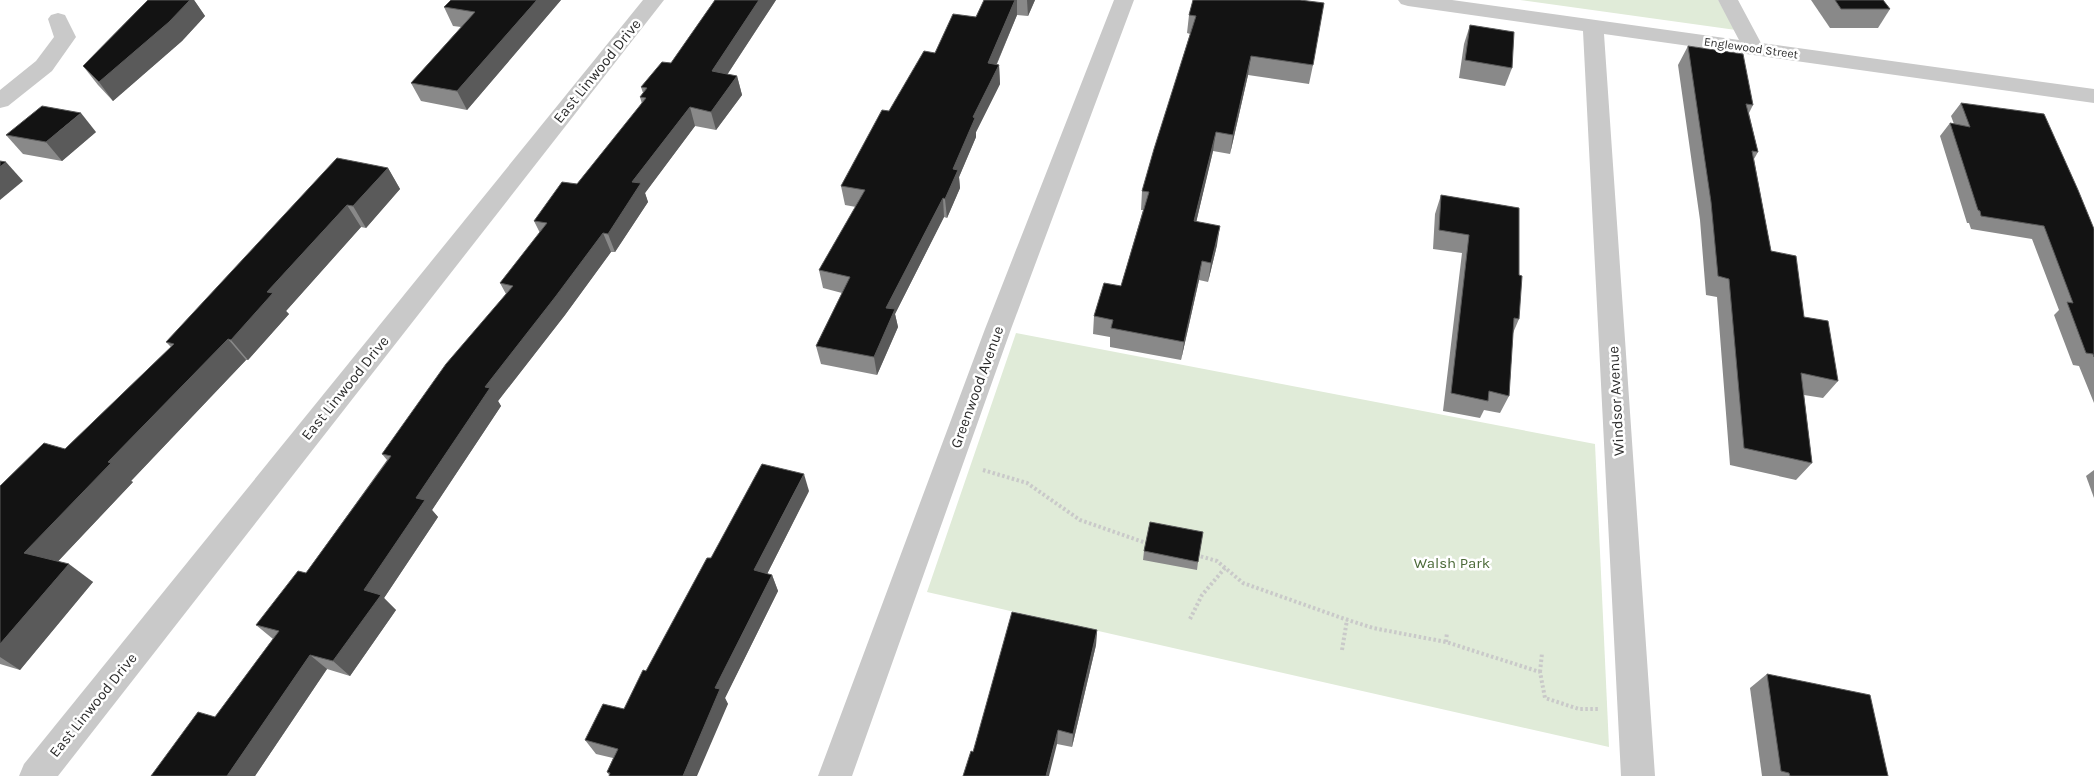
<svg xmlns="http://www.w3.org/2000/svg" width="2094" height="776" font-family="Karla,sans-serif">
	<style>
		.green { fill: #e0ebd8 }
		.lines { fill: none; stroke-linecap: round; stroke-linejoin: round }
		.path { stroke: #c9c9c9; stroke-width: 4; stroke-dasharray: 2.5 2.5; stroke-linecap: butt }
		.minor { fill: #c9c9c9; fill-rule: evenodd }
		.wall { fill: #898989 }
		.shaded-wall { fill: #5a5a5a }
		.building { fill: #131313; stroke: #5a5a5a }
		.labels { text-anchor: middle; stroke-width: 5; stroke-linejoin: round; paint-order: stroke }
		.far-street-label { font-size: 12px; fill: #2c2c2c; stroke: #fff }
		.street-label { font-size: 15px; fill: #2c2c2c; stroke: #fff }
		.park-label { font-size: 15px; fill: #4a6937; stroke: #fff }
	</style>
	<rect width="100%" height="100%" fill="#fff"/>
	<!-- green -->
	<g class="green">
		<path d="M1520,0H1718L1736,30Z"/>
		<path d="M1016,333L1595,444L1609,747L927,592Z"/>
	</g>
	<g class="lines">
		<!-- path -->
		<g class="path">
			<path d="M983,470L1027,483L1080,520L1149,544"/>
			<path d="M1196,555L1217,561L1243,583L1342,618L1373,628L1446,642L1540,672L1545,698L1579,709H1599"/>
			<path d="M1190,619L1202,595L1225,568"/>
			<path d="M1446,642L1447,632"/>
			<path d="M1342,650L1347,620"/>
			<path d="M1540,672L1542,653"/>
		</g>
		<!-- minor -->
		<g class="minor">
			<path d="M643,0H664L58,776H19L24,764Z"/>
			<path d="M1114,0H1134L1011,329L852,776H818L985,329Z"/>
			<path d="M1398,0H1452L1739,40L1718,0H1738L1761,43L2094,89V103L1604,34L1655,776H1621L1583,31L1408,6L1401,4Z"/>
			<path d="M58,13L65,15L76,37L52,71L8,106L0,108V90L36,61L54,37L48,19L51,15Z"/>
		</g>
	</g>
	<!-- wall -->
	<g class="wall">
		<path d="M148,0H194L205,16L182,41L113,101L98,85L83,66Z"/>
		<path d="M561,0L467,110L421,101L411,83L461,27L453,26L444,7Z"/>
		<path d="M715,0H776L727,75L737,76L742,95L716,130L695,126L645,193L648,202L615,252H611L565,315L498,401L501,406L432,510L438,517L384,598L396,610L350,676L327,669L255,776H151L215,717L273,639L256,625L306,573L387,460L382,454L506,294L500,283L540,233L534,221L577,184L642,104L640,97L643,93L641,87L671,63Z"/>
		<path d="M984,0H1035L1028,16L1017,15L997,64L999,65L1000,84L976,132V137L959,177L960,188L947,218L944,217L895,314L898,327L877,375L821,364L816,346L842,293L823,288L819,270L856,207L845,205L841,186L889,111L935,53L976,17Z"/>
		<path d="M1193,0L1313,65L1309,84L1248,75L1230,154L1213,151L1196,222L1217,245L1208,282L1199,280L1181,360L1110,347V337L1093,334L1094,316L1121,286L1143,210H1141L1142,191L1190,34L1187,33L1189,15Z"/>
		<path d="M1811,0H1883L1890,9L1878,28H1830Z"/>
		<path d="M1470,25L1512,68L1505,86L1459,78L1464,44Z"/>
		<path d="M1688,46L1753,105L1749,113L1758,152L1754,159L1771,251L1804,317L1838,381L1823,398L1804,395L1812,463L1796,480L1730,465L1717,297L1706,295L1700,220L1678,65Z"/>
		<path d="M1961,103L2094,229V403L2079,366L2073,365L2054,315L2059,310L2032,239L1971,229L1969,223H1967L1940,136L1950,123L1954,124L1951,116Z"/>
		<path d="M96,132L62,161L23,154L6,135Z"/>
		<path d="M388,168L400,189L366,228L361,227L286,311L289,314L248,360H246L131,481L133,482L58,561L93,582L20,670L0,664V486L65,449L171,347L166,342Z"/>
		<path d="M1441,195L1519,208V319L1513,333L1509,396L1500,413L1484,410L1480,418L1443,411L1462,253L1433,249L1435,214Z"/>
		<path d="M2094,470V498L2086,476Z"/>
		<path d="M809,491L767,574L772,575L778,591L725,698L728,704L609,775L607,772L613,758L596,754L585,740L624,709L646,671Z"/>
		<path d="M1144,551L1198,562L1197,570L1143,560Z"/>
		<path d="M1097,630L1096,645L1072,747L1057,744L973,752Z"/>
		<path d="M1767,674L1888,776H1762L1750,688Z"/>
	</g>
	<!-- shaded-wall -->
	<g class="shaded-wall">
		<path d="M190,0H194L205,16L182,41L113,101L99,82Z"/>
		<path d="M537,0H561L467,110L457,91Z"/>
		<path d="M759,0H776L717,90L712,71Z"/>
		<path d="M1015,0H1017V15L989,82L988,63Z"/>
		<path d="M1027,0H1035L1028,16Z"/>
		<path d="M1251,56L1248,75L1230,154L1233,135Z"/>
		<path d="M999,65L1000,84L976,132V137L959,177L960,188L947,218L945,199L953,169L973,117Z"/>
		<path d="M737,76L742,95L716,130L711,112Z"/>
		<path d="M690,107L695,126L645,193L648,202L615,252L608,234L632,182Z"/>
		<path d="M81,113L96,132L62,161L46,142Z"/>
		<path d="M1216,132L1213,151L1192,240L1194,221Z"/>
		<path d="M6,162L23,181L0,200V167Z"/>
		<path d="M388,168L400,189L366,228L353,206Z"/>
		<path d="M943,198L944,217L895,314L898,327L877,375L874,357L886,308Z"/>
		<path d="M347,205L361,227L286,311L289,314L248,360L231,340L267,292Z"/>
		<path d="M1220,226L1217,245L1208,282L1211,263Z"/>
		<path d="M603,233L611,252L565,315L498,401L501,406L432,510L438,517L384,598L396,610L350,676L333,661L364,590L416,498L485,387Z"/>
		<path d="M1202,261L1199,280L1181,360L1184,342Z"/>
		<path d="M228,339L246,360L131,481L133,482L49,571L24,553L108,462Z"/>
		<path d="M804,474L809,491L761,586L754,570Z"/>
		<path d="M69,564L93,582L20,670L0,657V644Z"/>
		<path d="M772,575L778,591L725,698L728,704L697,776H683L715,688Z"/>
		<path d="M1097,630L1096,645L1072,747L1073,734Z"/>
		<path d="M310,655L327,669L255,776H227Z"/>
		<path d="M1058,730L1057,744L1049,776H1046Z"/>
	</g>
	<!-- building -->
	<g class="building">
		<path d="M148,0H190L169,22L99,82L83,66Z"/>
		<path d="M451,0H537L457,91L411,83L475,12L444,7Z"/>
		<path d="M715,0H759L712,71L737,76L711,112L690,107L632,182L641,183L608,234L603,233L556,296L485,387L490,388L416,498L425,500L364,590L381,595L333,661L310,655L227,776H151L198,712L215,717L279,631L256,625L298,571L306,573L391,456L382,454L446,364L513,286L500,283L547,223L534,221L562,182L577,184L646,98L640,97L647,88L641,87L662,62L671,63Z"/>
		<path d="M984,0H1015L988,63L999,65L973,117L975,118L953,169L958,170L945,199L943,198L886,308L895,309L874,357L816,346L850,277L819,270L865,190L841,186L882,110L889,111L924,51L935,53L953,14L976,17Z"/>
		<path d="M1193,0H1300L1324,3L1313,65L1251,56L1233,135L1216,132L1194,221L1220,226L1211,263L1202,261L1184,342L1111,328L1113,320L1094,316L1104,283L1121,286L1149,192L1142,191L1154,149L1196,16L1189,15Z"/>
		<path d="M1835,0H1883L1890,9H1841Z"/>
		<path d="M1470,25L1514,32L1512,68L1465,60Z"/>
		<path d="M1688,46L1743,54L1753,105L1746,104L1758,152L1752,151L1771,251L1796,256L1804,317L1828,321L1838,381L1801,373L1812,463L1744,448L1729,279L1718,276L1711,202Z"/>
		<path d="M1961,103L2044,114L2078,190L2094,229V357L2093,354L2086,353L2067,302L2073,303L2044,226L1981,216L1980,211L1978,210L1950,123L1970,127Z"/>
		<path d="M42,106L81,113L46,142L6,135Z"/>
		<path d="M337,158L388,168L353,206L347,205L267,292L273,293L231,340L228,339L108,462L111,463L24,553L69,564L0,644V486L44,443L65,449L174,344L166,342Z"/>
		<path d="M0,161L6,162L0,167Z"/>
		<path d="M1441,195L1519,208V275L1522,276L1519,319L1514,318L1509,396L1489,391L1488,401L1451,393L1469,235L1439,230Z"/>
		<path d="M762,464L804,474L754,570L772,575L715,688L720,689L683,776H609L610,773L607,772L618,749L585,740L603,704L624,709L643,670L646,671L707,558H711Z"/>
		<path d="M1150,522L1203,532L1198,562L1144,551Z"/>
		<path d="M1012,612L1097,630L1073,734L1058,730L1046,776H963L971,751L973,752Z"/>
		<path d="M1767,674L1870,695L1888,776H1790L1789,773L1781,771Z"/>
	</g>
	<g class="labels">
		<!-- far-street labels -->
		<g class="far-street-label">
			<text transform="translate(1751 48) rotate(8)" y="4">Englewood Street</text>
		</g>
		<!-- street labels -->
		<g class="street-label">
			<text transform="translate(597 71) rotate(-51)" y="5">East Linwood Drive</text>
			<text transform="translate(977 387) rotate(-70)" y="5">Greenwood Avenue</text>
			<text transform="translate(345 388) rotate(-51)" y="5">East Linwood Drive</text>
			<text transform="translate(1616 401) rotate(-93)" y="5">Windsor Avenue</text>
			<text transform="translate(93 705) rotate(-51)" y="5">East Linwood Drive</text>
		</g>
		<!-- park labels -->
		<g class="park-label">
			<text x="1452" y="568">Walsh Park</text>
		</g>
	</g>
</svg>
